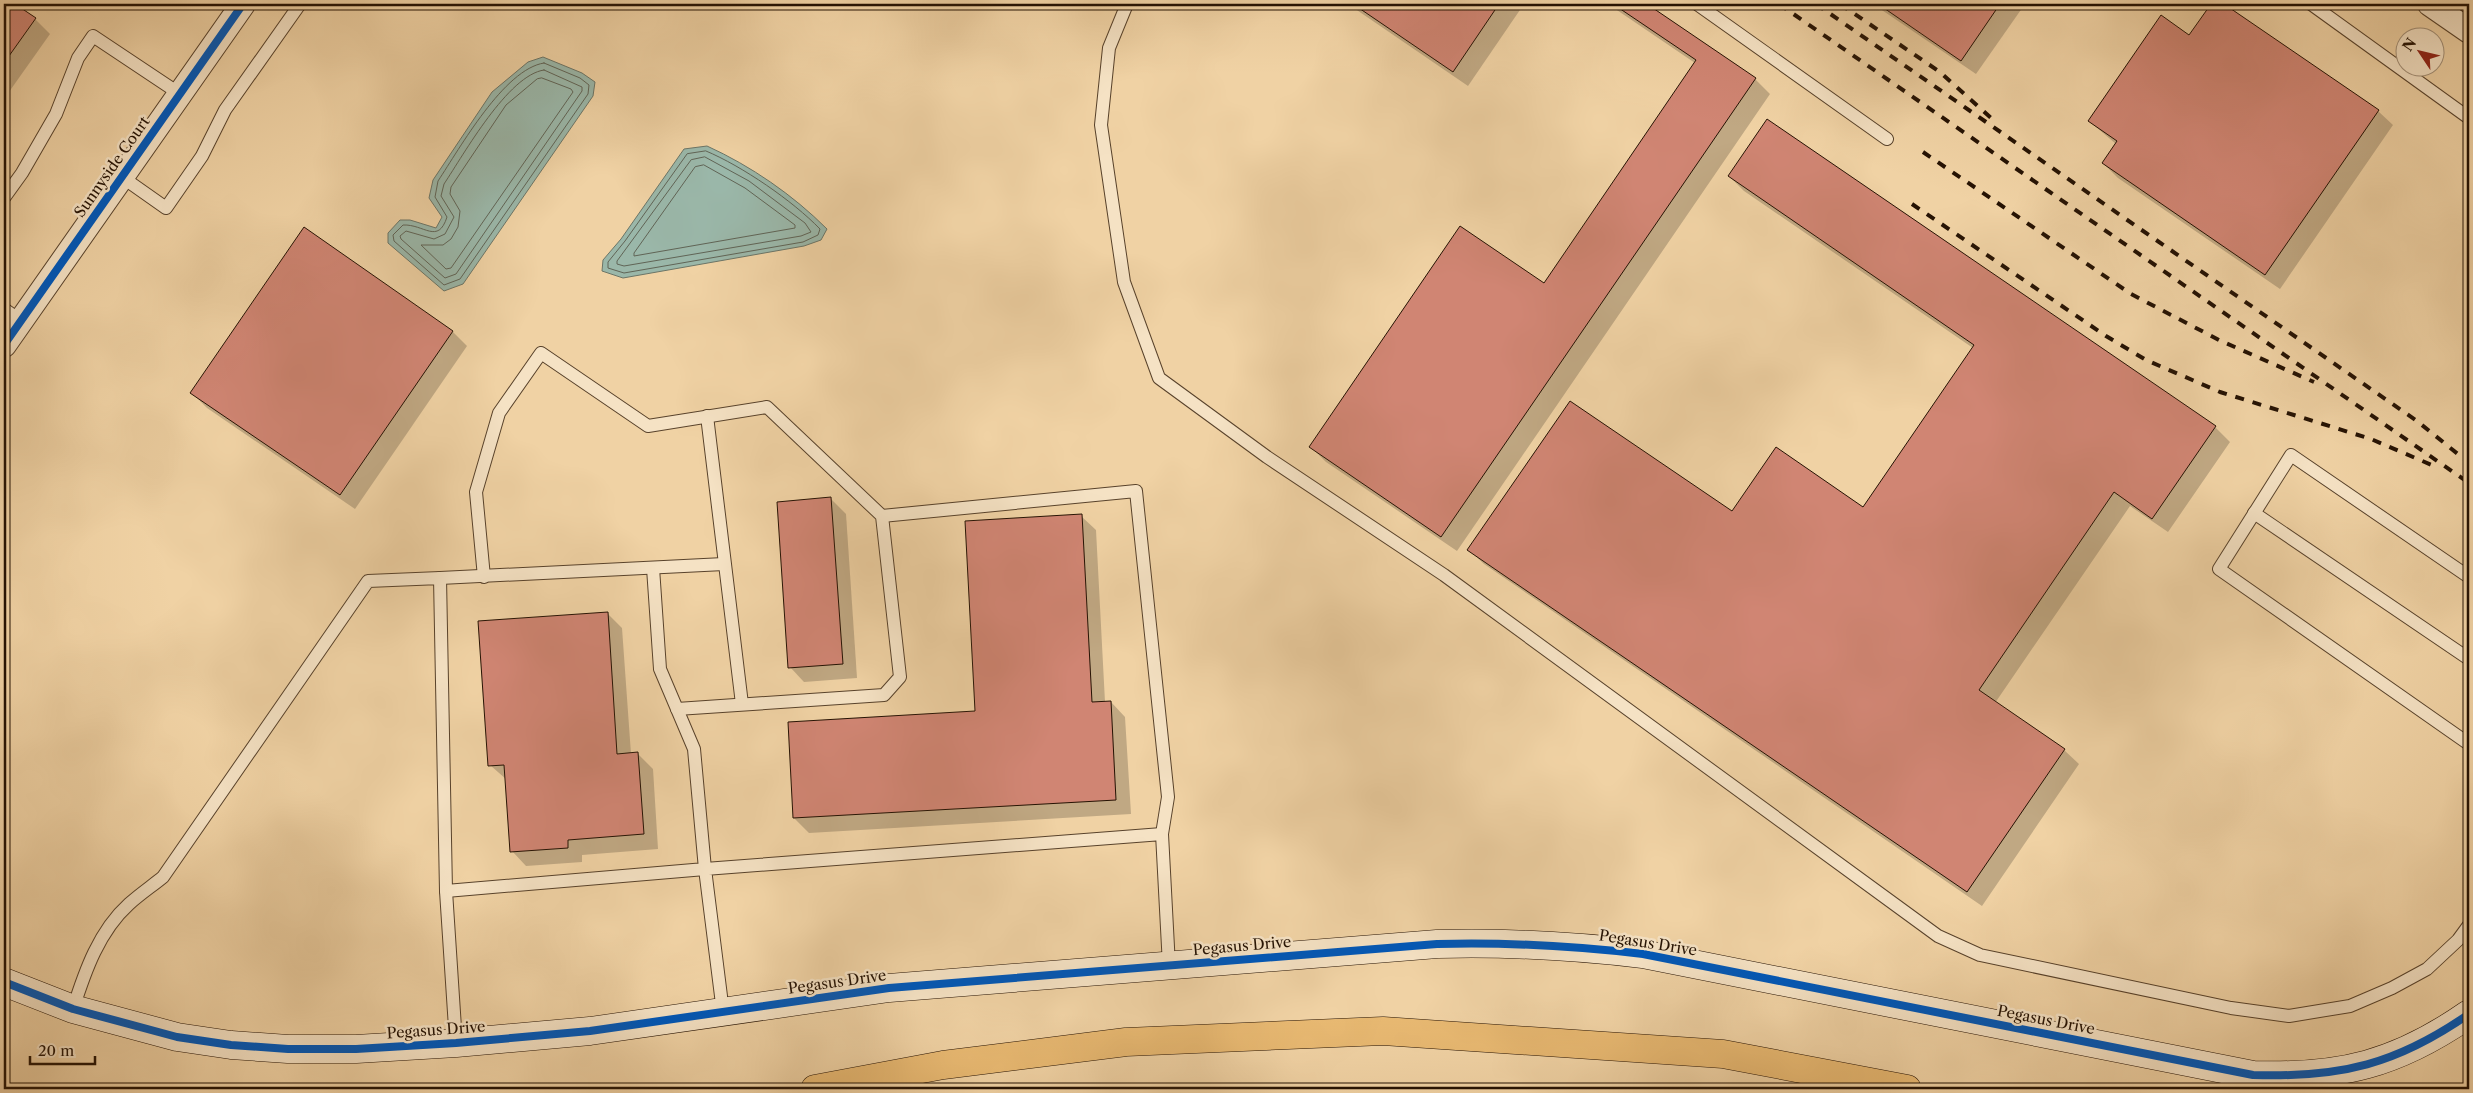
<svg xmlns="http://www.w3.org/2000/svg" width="2473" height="1093" font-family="'Libre Caslon Text',serif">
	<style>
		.water { fill: #9ab7a9; stroke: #6b7567 }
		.shadow { fill: #0003 }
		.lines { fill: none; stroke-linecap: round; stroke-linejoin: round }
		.shore { stroke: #606456; stroke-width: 1 }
		.building { fill: #d08573; stroke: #251203 }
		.lane-casing { stroke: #58422b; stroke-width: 14 }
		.street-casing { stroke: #58422b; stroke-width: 26 }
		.secondary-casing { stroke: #251203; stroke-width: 29 }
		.highway-casing { stroke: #251203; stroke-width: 29 }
		.lane { stroke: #f5e2c4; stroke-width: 12 }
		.street { stroke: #f5e2c4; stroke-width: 24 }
		.secondary { stroke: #f5e2c4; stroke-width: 28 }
		.highway { stroke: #e8b972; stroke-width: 28 }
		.rail { stroke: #251203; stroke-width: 4; stroke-dasharray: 9 9; stroke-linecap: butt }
		.cycleway-casing { stroke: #f5e2c4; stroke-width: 11 }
		.cycleway { stroke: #0057b8; stroke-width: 8 }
		.labels { text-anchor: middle; stroke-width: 5; stroke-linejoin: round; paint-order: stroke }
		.street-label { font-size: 15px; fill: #251203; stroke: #f5e2c4 }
	</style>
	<rect width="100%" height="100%" fill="#f0d2a4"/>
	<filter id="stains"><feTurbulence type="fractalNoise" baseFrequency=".004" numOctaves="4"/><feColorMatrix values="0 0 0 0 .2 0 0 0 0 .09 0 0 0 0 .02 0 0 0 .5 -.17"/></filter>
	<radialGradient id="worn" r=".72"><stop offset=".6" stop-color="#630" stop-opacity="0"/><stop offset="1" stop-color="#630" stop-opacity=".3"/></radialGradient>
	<!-- water -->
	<g class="water">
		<path d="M543,57L582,73L595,82L593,96L463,284L444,291L388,243V233L400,220H410L436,228L442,217L429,198L433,180L492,92L528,62Z"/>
		<path d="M707,146C751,166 793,195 827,229L821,240L804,246L623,278L602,271L603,260L621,239L684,149Z"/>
	</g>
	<!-- shadow -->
	<g class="shadow">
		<path d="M4,4H13L35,19L50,34L4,99Z"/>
		<path d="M1348,4H1524L1468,86Z"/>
		<path d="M1608,4H1644L1755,79L1770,94L1457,551L1326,462L1311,447L1544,284L1695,63Z"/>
		<path d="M1873,4H2025L1976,74Z"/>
		<path d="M2212,4H2222L2378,111L2393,125L2280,289L2118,178L2103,163L2116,144L2089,121L2190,37Z"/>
		<path d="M1729,176L2215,427L2230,442L2168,532L2130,506L1995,703L2064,750L2079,764L1982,906L1484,564L1469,550L1732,513L1863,509L1973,348L1744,191Z"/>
		<path d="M452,331L467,346L355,509L207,408L192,393Z"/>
		<path d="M831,499L846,514L857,678L804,682L790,667Z"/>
		<path d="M1081,516L1096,530L1105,702H1111L1125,717L1131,814L809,833L794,818L789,723L976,712Z"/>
		<path d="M607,613L622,628L631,754H638L653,769L658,849L582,855V862L526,866L512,851L507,780L490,765Z"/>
	</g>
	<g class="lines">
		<!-- shore -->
		<g class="shore">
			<path d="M544,63L580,78L589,85L588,94L460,279L444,285L394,241L393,235L403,225C424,224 438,245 447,217L435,197L438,181C460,148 504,69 544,63Z"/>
			<path d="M544,70L582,87V91L456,274L445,278L401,239L400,236L406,231L434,239L445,234L454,217L441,196L444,184C464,154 508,75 544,70Z"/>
			<path d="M542,78L571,89L573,92L451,268L446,269L421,245H443L451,239L458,227L460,211L450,194L451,187L506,105L537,79Z"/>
			<path d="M706,151C742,166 793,201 820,229L818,235L803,242L624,273L608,268V262L625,241L687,154Z"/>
			<path d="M705,157L749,181L805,223L811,232L801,236L624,266L617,264V261L691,160Z"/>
			<path d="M704,165L745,188L795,225V228L634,256V253L695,167Z"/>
		</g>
	</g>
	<!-- building -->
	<g class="building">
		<path d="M4,4H15L36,18L4,63Z"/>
		<path d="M1353,4H1499L1453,72Z"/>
		<path d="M1613,4H1647L1756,78L1441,537L1309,447L1460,226L1544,283L1696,60Z"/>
		<path d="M1878,4H2000L1961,61Z"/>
		<path d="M2211,4H2224L2379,110L2265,275L2102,163L2117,141L2088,121L2161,15L2189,35Z"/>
		<path d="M1767,119L2216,426L2152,519L2114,492L1979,690L2065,749L1967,892L1467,550L1570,401L1732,511L1776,447L1863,507L1974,345L1728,176Z"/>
		<path d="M304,227L453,331L340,495L190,393Z"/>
		<path d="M831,497L843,664L788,668L777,502Z"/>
		<path d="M1082,514L1092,702L1111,701L1116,800L793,818L788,722L975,711L965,521Z"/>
		<path d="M608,612L617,754L638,752L644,834L568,840V848L510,852L504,765L488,766L478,621Z"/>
	</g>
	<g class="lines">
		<defs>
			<g id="lane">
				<path d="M1127,4L1109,48L1101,125L1124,282L1159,378L1267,457L1444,575L1938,936L1980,955L2231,1008L2289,1016L2350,1006L2392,988L2427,969L2458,940L2469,925"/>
				<path d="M1697,4L1887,139"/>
				<path d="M2311,4L2469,118"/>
				<path d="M122,177L166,208L202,156L225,110L300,4"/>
				<path d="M4,198L22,173L56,114L78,58L93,36L180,94"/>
				<path d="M4,309L21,321"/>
				<path d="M707,416L742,704"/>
				<path d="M2254,513L2469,659"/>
				<path d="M882,516L1136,491L1168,797L1162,834"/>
				<path d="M484,577L476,492L499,413L541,353L648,426L767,407L882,516L900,677L884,695L677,709"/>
				<path d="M2469,577L2291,455L2219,569L2469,744"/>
				<path d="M440,578L724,564"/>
				<path d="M73,1009C85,971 99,931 129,904C140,894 152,886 163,877L368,581L440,578L446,891"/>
				<path d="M723,1012L705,869L1162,834L1169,966"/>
				<path d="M456,1043L446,891L705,869L694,749L660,669L653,568"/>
			</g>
			<g id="street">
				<path d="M2430,4L2469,31"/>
				<path d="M4,345L243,4"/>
			</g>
			<path id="secondary" d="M4,982L73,1009L177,1037L231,1045L288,1049H356L456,1043L590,1031L889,988L1437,944C1507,942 1574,946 1643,954L2253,1075C2341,1078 2397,1064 2469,1014"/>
			<path id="highway" d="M815,1089L943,1065L1126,1042L1383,1031L1723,1054L1907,1089"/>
		</defs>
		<!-- lane casing -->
		<use href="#lane" class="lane-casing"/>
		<!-- street casing -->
		<use href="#street" class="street-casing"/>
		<!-- secondary casing -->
		<use href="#secondary" class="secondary-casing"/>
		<!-- highway casing -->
		<use href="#highway" class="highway-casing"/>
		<!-- lane -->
		<use href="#lane" class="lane"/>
		<!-- street -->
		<use href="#street" class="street"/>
		<!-- secondary -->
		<use href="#secondary" class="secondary"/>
		<!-- highway -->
		<use href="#highway" class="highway"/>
		<!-- rail -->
		<g class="rail">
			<path d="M1779,4L2469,483"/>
			<path d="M1816,4L2417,421L2469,463"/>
			<path d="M1840,4L1940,72L1991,118"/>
			<path d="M1923,152L2131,294L2219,340L2314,382"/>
			<path d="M1912,204L2106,336L2146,360L2220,392L2371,439L2434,466"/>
		</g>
		<defs>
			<g id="cycleway">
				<path d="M4,345L243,4"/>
				<path d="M4,982L73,1009L177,1037L231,1045L288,1049H356L456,1043L590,1031L889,988L1437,944C1507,942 1574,946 1643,954L2253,1075C2341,1078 2397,1064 2469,1014"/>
			</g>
		</defs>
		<!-- cycleway casing -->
		<use href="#cycleway" class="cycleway-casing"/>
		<!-- cycleway -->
		<use href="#cycleway" class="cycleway"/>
	</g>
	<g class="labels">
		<!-- street labels -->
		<g class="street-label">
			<text transform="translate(112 167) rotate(-55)" y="5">Sunnyside Court</text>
			<text transform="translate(1648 943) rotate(9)" y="5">Pegasus Drive</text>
			<text transform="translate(1242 946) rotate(-5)" y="5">Pegasus Drive</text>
			<text transform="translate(837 982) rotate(-8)" y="5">Pegasus Drive</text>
			<text transform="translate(2046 1020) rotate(11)" y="5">Pegasus Drive</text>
			<text transform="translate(436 1030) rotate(-4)" y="5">Pegasus Drive</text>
		</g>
	</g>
	<!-- margin -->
	<rect width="2473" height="1093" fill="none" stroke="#f0d2a4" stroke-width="20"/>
	<rect x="5" y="5" width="2463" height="1083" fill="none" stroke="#251203" stroke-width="2.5"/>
	<rect x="10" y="10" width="2453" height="1073" fill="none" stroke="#251203"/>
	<!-- north arrow -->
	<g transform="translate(2420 52) rotate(305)"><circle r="24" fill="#f5e2c4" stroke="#a28f77"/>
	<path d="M0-4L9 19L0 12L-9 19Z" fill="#8f2418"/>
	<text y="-8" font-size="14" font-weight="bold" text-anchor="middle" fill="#251203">N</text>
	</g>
	<!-- scale -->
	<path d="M30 1056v8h65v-8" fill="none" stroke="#251203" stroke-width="2.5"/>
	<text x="38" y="1056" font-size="15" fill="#251203" stroke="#f5e2c4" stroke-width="4" paint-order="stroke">20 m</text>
	<rect width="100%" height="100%" filter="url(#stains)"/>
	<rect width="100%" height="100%" fill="url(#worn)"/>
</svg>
